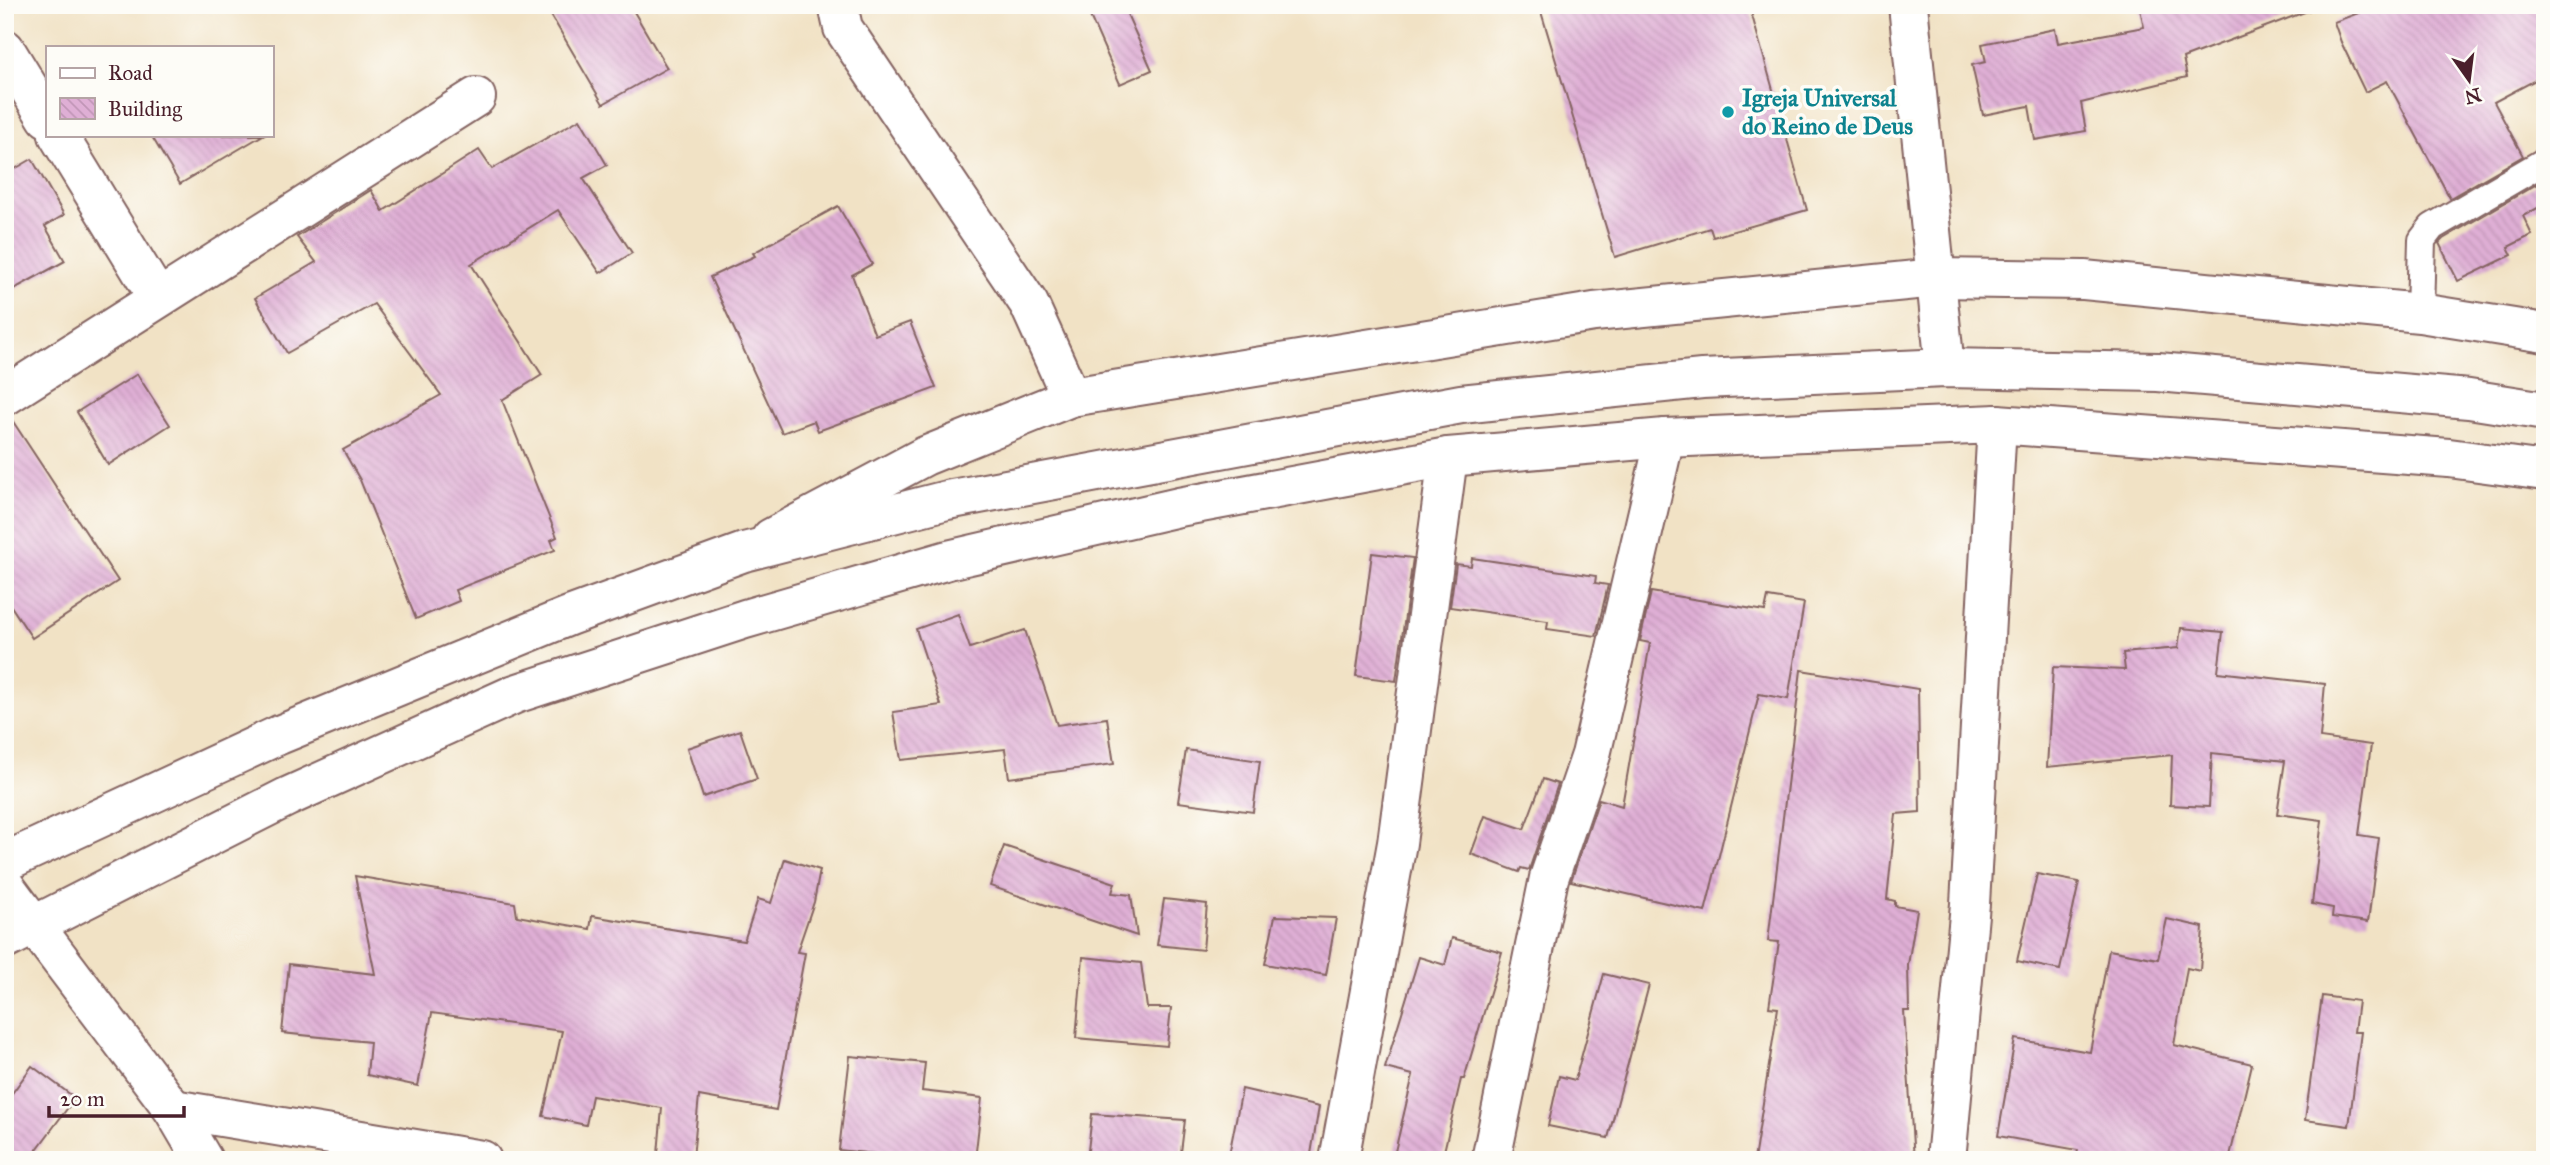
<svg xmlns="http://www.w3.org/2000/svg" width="2550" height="1165" font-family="'IM FELL Great Primer',serif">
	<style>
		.building { fill: url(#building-back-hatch) }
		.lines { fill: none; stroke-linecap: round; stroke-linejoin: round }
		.lane-casing { stroke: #846361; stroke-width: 30 }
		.street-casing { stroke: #846361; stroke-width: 42 }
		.secondary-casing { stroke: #846361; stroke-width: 42 }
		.lane { stroke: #fff; stroke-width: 26 }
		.street { stroke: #fff; stroke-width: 38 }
		.secondary { stroke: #fff; stroke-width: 38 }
		.culture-dot { fill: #0f9aa8; stroke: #fdfcf7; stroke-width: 2.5 }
		.labels { text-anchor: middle; stroke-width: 7; stroke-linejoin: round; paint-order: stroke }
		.culture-label { font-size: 24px; font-weight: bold; fill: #0d838f; stroke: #fdfcf7; text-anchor: start }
	</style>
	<defs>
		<pattern id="building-back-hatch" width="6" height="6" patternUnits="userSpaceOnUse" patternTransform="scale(1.75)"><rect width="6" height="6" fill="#dfafd5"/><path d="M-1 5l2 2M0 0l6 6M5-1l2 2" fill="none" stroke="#c196b7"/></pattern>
	</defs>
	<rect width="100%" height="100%" fill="#fdfcf7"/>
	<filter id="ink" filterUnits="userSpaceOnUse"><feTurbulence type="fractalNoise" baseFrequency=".0143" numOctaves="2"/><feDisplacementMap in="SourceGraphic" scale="14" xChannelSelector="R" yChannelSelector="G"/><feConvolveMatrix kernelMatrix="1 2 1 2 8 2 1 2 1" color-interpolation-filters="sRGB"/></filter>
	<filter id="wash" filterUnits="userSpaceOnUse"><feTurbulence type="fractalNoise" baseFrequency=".00686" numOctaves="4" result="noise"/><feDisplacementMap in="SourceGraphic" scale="28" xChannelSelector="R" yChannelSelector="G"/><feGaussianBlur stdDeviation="1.57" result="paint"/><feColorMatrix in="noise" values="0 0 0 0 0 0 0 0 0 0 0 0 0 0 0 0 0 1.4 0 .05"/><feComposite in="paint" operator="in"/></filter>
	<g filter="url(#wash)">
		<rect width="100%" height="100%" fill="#f1e2c5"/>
		<g id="blocks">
			<!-- building -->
			<g class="building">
				<path d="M545,5H630L667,68L603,104Z"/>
				<path d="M1085,5H1123L1152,70L1120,84Z"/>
				<path d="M1539,5H1749L1807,210L1713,237L1710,228L1615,257Z"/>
				<path d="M2139,5H2312L2313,9L2183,58L2187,77L2081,103L2086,131L2035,140L2029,106L1983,115L1972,65L1986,62L1982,44L2055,29L2058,43L2144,27Z"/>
				<path d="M2380,5H2545V75L2494,102L2523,156L2450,198L2387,81L2365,92L2341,42L2334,22Z"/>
				<path d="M580,119L607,165L583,178L632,253L600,273L558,210L471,264L542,375L502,400L557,537L551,540L555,550L455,590L459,601L416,619L360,480L343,450L441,395L374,304L287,353L255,298L316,262L297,237L371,190L383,211L479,150L492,169Z"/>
				<path d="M151,135H263L180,184Z"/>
				<path d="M5,156L13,170L32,159L64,215L45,226L65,261L5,294Z"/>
				<path d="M2537,184L2545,204L2523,216L2532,235L2508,247L2512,255L2458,281L2439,243L2443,239Z"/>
				<path d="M838,206L872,264L852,275L875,335L910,322L936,388L818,431L814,421L782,433L710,277L755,256L753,253Z"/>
				<path d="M137,374L170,425L108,465L77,412Z"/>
				<path d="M10,417L118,581L32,638L5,597V418Z"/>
				<path d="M1372,553L1413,558L1396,681L1356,676Z"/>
				<path d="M1472,558L1596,576L1595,583L1608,585L1596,636L1547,629L1548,621L1450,607L1456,564L1471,566Z"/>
				<path d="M1651,592L1765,611L1768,597L1804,603L1788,699L1759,694L1705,912L1571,881L1599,799L1622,806L1650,643L1640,641Z"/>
				<path d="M958,614L970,648L1025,630L1057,725L1107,718L1114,764L1009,778L1005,749L901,760L893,712L941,705L916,629Z"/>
				<path d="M2181,628L2223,632L2218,672L2325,684L2320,738L2371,745L2359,835L2379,838L2368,922L2332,917L2333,908L2312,904L2322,820L2277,814L2285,761L2212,753L2209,807L2170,805L2172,755L2047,767L2053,667L2125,670L2123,653L2178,648Z"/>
				<path d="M1801,670L1918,689L1920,812L1896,814L1887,899L1895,901V906L1917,910L1908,965L1909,1011H1904L1914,1160H1754L1778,1008L1769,1007L1779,942L1768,941Z"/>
				<path d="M740,730L757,779L703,797L687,748Z"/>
				<path d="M1186,750L1260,761L1253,812L1178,802Z"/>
				<path d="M1543,779L1558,784L1529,870L1521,868L1519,872L1471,854L1485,816L1524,829Z"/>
				<path d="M1004,846L1115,883L1112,893L1131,895L1137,936L990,886Z"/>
				<path d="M785,859L820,870L814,902L797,952L805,953L776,1110L699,1096L693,1158L658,1154L662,1108L592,1096L586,1125L543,1116L562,1031L432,1013L418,1086L367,1075L370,1042L282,1033L289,964L375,974L355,876L515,903L517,916L590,929L592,916L744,941L758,899L771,903Z"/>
				<path d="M2037,874L2079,882L2060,970L2017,961Z"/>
				<path d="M1164,899L1207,904L1203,950L1157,945Z"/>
				<path d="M1275,916L1336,918L1326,975L1265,964Z"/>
				<path d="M2167,919L2203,927L2200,971L2187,968L2174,1045L2252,1064L2229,1160H2076L2078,1150L1998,1136L2015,1039L2090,1052L2109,950L2158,959Z"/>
				<path d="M1452,938L1502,952L1464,1079H1461L1442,1160H1393L1413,1075L1385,1068L1419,957L1445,965Z"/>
				<path d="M1083,957L1141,963L1147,1008H1171L1167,1046L1076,1038Z"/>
				<path d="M1604,974L1649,985L1608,1138L1548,1126L1559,1076L1575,1080Z"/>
				<path d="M2322,996L2358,1001L2354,1032H2361L2349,1126L2305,1120Z"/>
				<path d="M850,1056L925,1063L922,1091L982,1098L975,1160H930L839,1150Z"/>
				<path d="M32,1066L75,1098L29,1160H5V1103Z"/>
				<path d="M1242,1089L1319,1107L1310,1160H1228Z"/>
				<path d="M1092,1114L1185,1120L1180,1160H1087Z"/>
			</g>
		</g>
	</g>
	<g filter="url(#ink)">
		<use href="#blocks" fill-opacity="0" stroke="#846361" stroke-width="2"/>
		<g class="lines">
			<defs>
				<path id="lane" d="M2420,313L2422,240L2432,227L2545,161"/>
				<g id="street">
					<path d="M838,5L843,28L1029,304L1071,397"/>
					<path d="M1908,5L1945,368"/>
					<path d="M5,49L47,118"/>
					<path d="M58,135L157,297"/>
					<path d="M5,396L476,97"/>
					<path d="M771,538L925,456L1071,397L1594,312L1936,278L2084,280L2420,313L2545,333"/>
					<path d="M34,925L173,1109L203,1160"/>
					<path d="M173,1109L482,1160"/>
					<path d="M1339,1160L1397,843L1448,457"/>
					<path d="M1491,1160L1549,878L1591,755L1665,438"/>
					<path d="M1946,1160L1970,904L1997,424"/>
				</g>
				<g id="secondary">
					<path d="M5,862L279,735L569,616L744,552L947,500L1461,404L1702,379L1945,368L2158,372L2469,399L2545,411"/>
					<path d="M5,886L34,925"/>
					<path d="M5,940L287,797L515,694L745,619L948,560L1179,507L1448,457L1665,438L1997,424L2449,458L2545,471"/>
				</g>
			</defs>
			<!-- lane casing -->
			<use href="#lane" class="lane-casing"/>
			<!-- street casing -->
			<use href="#street" class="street-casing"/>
			<!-- secondary casing -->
			<use href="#secondary" class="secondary-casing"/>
			<!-- lane -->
			<use href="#lane" class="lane"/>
			<!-- street -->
			<use href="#street" class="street"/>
			<!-- secondary -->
			<use href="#secondary" class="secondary"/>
		</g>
	</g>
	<!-- markers -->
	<circle class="culture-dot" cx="1728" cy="112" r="7"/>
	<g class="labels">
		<!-- culture labels -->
		<g class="culture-label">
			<text x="1742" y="106">Igreja Universal<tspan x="1742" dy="28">do Reino de Deus</tspan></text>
		</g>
	</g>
	<!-- margin -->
	<rect width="2550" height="1165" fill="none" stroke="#fdfcf7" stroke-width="28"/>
	<!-- legend -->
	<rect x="46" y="46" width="228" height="91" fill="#fdfcf7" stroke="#b5a4a5" stroke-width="2"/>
	<rect x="60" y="68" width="35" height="10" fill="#ffffff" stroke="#b5a4a5" stroke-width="2"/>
	<text x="108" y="80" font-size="21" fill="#4a1f2b">Road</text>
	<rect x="60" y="98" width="35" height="21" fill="url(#building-back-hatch)" stroke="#b5a4a5" stroke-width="2"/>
	<text x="108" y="116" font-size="21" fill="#4a1f2b">Building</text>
	<!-- north arrow -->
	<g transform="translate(2469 80) rotate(166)" stroke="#fdfcf7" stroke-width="5" paint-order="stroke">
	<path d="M0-5L12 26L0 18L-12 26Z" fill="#4a1f2b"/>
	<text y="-10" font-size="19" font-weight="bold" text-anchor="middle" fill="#4a1f2b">N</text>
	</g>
	<!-- scale -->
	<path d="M49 1106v10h135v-10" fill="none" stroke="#4a1f2b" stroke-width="3.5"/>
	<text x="60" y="1106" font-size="21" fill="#4a1f2b" stroke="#fdfcf7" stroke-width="5" paint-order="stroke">20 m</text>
</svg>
